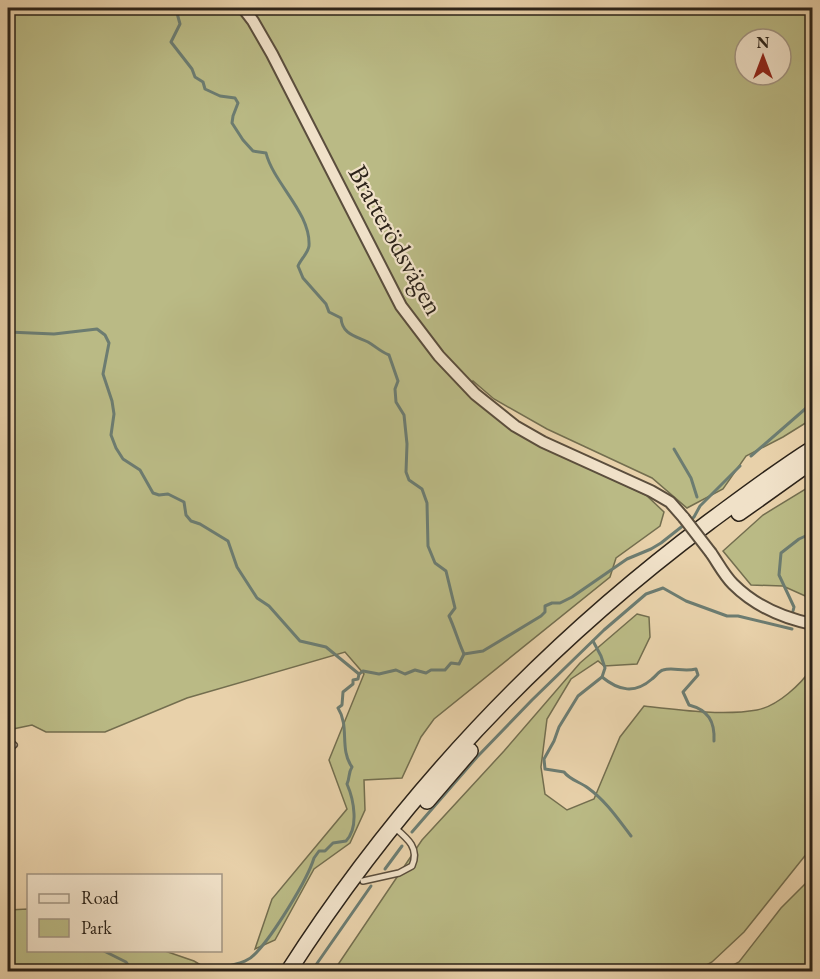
<svg xmlns="http://www.w3.org/2000/svg" width="820" height="979" font-family="'EB Garamond',serif">
	<style>
		.green { fill: #baba85; stroke: #736e4f; stroke-width: 1.5; fill-rule: evenodd }
		.lines { fill: none; stroke-linecap: round; stroke-linejoin: round }
		.stream { stroke: #6c7c71; stroke-width: 3 }
		.lane-casing { stroke: #5b4e3d; stroke-width: 8 }
		.street-casing { stroke: #5b4e3d; stroke-width: 14 }
		.secondary-casing { stroke: #2c2319; stroke-width: 18 }
		.lane { stroke: #f0e1c8; stroke-width: 5 }
		.street { stroke: #f0e1c8; stroke-width: 10 }
		.secondary { stroke: #f0e1c8; stroke-width: 15 }
		.street-bridge-casing { stroke: #5b4e3d; stroke-width: 14; stroke-linecap: butt }
		.street-bridge { stroke: #f0e1c8; stroke-width: 10 }
		.labels { text-anchor: middle; stroke-width: 4.5; stroke-linejoin: round; paint-order: stroke }
		.street-label { font-size: 27px; fill: #2c2319; stroke: #f0e1c8 }
	</style>
	<rect width="100%" height="100%" fill="#e8d1aa"/>
	<filter id="stains"><feTurbulence type="fractalNoise" baseFrequency=".00333" numOctaves="4"/><feColorMatrix values="0 0 0 0 .2 0 0 0 0 .09 0 0 0 0 .02 0 0 0 .5 -.17"/></filter>
	<radialGradient id="worn" r=".72"><stop offset=".6" stop-color="#630" stop-opacity="0"/><stop offset="1" stop-color="#630" stop-opacity=".3"/></radialGradient>
	<!-- green -->
	<g class="green">
		<path d="M8,8H812V419L783,437L746,456L723,489L687,508L652,478L547,429L494,399L473,381L467,394L488,411L540,446L646,495L664,512L660,526L616,558L610,577L434,719L421,737L402,778L364,780L365,810L350,843L314,869L275,940L255,949L272,899L347,809L329,760L364,674L345,652L187,698L105,732H46L32,725L8,730ZM745,39H781V75H745Z"/>
		<path d="M812,485V599L783,586L751,585L723,551L763,515Z"/>
		<path d="M637,614L649,617L650,637L637,664L604,666L598,661L571,679L547,719L541,767L545,794L567,810L594,799L620,737L644,706C679,710 723,716 757,710C778,706 801,684 812,668V847L744,932L712,962L694,972H333L422,840L504,751L580,663Z"/>
		<path d="M812,877V971H722L739,962L781,908Z"/>
		<path d="M28,909V950L165,951L194,961L211,971H8V910Z"/>
	</g>
	<g class="lines">
		<!-- stream -->
		<g class="stream">
			<path d="M170,8L177,13L180,24L171,42L192,69L195,77L203,82L205,89L220,96L235,98L238,103L233,116L232,123L243,140L253,151L266,153C274,184 311,213 309,246C308,253 301,259 298,266L303,278L326,304L329,312L341,318C342,334 355,336 368,342C375,346 381,352 389,355L398,381L395,389L396,402L404,415L407,444L406,472L409,480L422,489L427,503L428,546L435,563L446,571L455,608L449,616C455,629 458,641 464,654"/>
			<path d="M8,332L54,334L97,329L105,335L109,343L103,374L112,401L114,414L111,435L116,448L123,459L140,470L153,493L159,495L168,494L184,502L186,515L191,521L200,524L228,541L237,567L257,598L269,606L300,641L326,647L359,674"/>
			<path d="M674,449L691,478L697,497"/>
			<path d="M751,456L812,403"/>
			<path d="M793,611L794,607L779,575L781,553L799,539L812,533"/>
			<path d="M593,641L601,656L605,668L602,677L578,696L559,727L554,741L544,759L545,769L564,772C570,780 580,782 588,788C606,801 618,819 631,836"/>
			<path d="M602,677C619,691 635,694 652,679C656,676 659,671 663,670C673,667 683,672 696,669L698,675L683,692L689,705C708,710 715,721 714,741"/>
			<path d="M412,832L477,757L532,700L604,630L646,594L663,588L686,601L727,616H738L792,629"/>
			<path d="M385,869L402,846"/>
			<path d="M102,950L126,962L133,972"/>
			<path d="M222,972V968C234,963 245,965 256,953C273,935 307,881 314,858L319,851H325L333,843L346,841C359,828 354,800 347,784C350,778 348,773 352,767C339,749 350,727 338,708L342,705L343,692L353,684V680L358,679L359,674L363,671L379,674L396,670L405,674L415,670L426,673L431,670H445L451,663L459,664L464,654L483,651L541,616L545,612V606L552,603H560L572,597L627,559L651,549L661,543L694,517L700,506L740,466"/>
			<path d="M311,972L371,886"/>
		</g>
		<defs>
			<g id="lane">
				<path d="M8,740L14,745"/>
				<path d="M363,881L399,873L412,866C420,848 407,838 394,827"/>
			</g>
			<g id="street">
				<path d="M243,8L253,21L272,54L401,306L439,356L475,394L515,426L543,442L651,491L670,502L684,518"/>
				<path d="M711,553C718,563 724,575 733,584C755,606 783,618 812,624"/>
			</g>
			<g id="secondary">
				<path d="M739,513L812,461"/>
				<path d="M427,801L470,751"/>
				<path d="M288,972C400,797 543,646 709,522C743,497 777,471 812,449"/>
			</g>
		</defs>
		<!-- lane casing -->
		<use href="#lane" class="lane-casing"/>
		<!-- street casing -->
		<use href="#street" class="street-casing"/>
		<!-- secondary casing -->
		<use href="#secondary" class="secondary-casing"/>
		<!-- lane -->
		<use href="#lane" class="lane"/>
		<!-- street -->
		<use href="#street" class="street"/>
		<!-- secondary -->
		<use href="#secondary" class="secondary"/>
		<defs>
			<path id="street-bridge" d="M684,518L711,553"/>
		</defs>
		<!-- street-bridge casing -->
		<use href="#street-bridge" class="street-bridge-casing"/>
		<!-- street-bridge -->
		<use href="#street-bridge" class="street-bridge"/>
	</g>
	<g class="labels">
		<!-- street labels -->
		<g class="street-label">
			<text transform="translate(396 240) rotate(61)" y="9">Bratterödsvägen</text>
		</g>
	</g>
	<!-- margin -->
	<rect width="820" height="979" fill="none" stroke="#e8d1aa" stroke-width="30"/>
	<rect x="9" y="9" width="802" height="961" fill="none" stroke="#2c2319" stroke-width="3"/>
	<rect x="15" y="15" width="790" height="949" fill="none" stroke="#2c2319" stroke-width="1.5"/>
	<!-- legend -->
	<rect x="27" y="874" width="195" height="78" fill="#f0e1c8" stroke="#a29582" stroke-width="1.5"/>
	<rect x="39" y="894" width="30" height="9" fill="#f0e1c8" stroke="#a29582" stroke-width="1.5"/>
	<text x="81" y="904" font-size="18" fill="#2c2319">Road</text>
	<rect x="39" y="919" width="30" height="18" fill="#baba85" stroke="#a29582" stroke-width="1.5"/>
	<text x="81" y="934" font-size="18" fill="#2c2319">Park</text>
	<!-- north arrow -->
	<g transform="translate(763 57)"><circle r="28" fill="#f0e1c8" stroke="#a29582" stroke-width="1.5"/>
	<path d="M0-4.5L10 22L0 15L-10 22Z" fill="#8f2418"/>
	<text y="-9" font-size="16" font-weight="bold" text-anchor="middle" fill="#2c2319">N</text>
	</g>
	<rect width="100%" height="100%" filter="url(#stains)"/>
	<rect width="100%" height="100%" fill="url(#worn)"/>
</svg>
